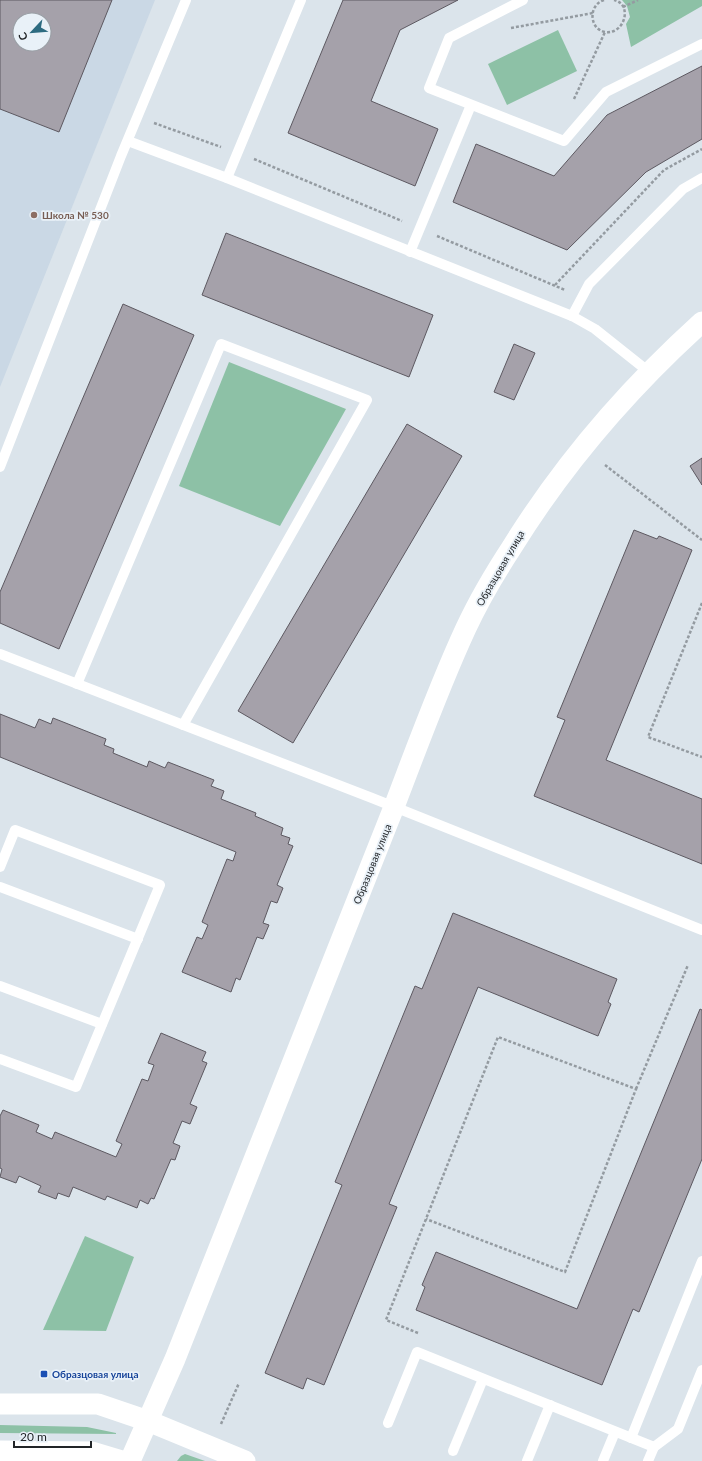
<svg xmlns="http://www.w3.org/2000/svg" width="702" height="1461" font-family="Lato,sans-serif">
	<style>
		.built { fill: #cad8e5; fill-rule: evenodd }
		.green { fill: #8dc1a6 }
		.building { fill: #a5a1aa; stroke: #5d5961; fill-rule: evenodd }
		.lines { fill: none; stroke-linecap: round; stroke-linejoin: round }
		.path { stroke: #949ba1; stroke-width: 2.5; stroke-dasharray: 3 2; stroke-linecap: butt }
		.service { stroke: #fff; stroke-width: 10 }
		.minor { stroke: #fff; stroke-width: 21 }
		.education-dot { fill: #8d6e63; stroke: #e9f1f8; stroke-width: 1.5 }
		.transit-dot { fill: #1a4fb4; stroke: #e9f1f8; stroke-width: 1.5 }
		.labels { text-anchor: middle; stroke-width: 3.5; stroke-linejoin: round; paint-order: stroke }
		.education-label { font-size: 10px; font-weight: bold; fill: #785e54; stroke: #e9f1f8; text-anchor: start }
		.street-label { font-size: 10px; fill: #222528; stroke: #e9f1f8 }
		.transit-label { font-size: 10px; font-weight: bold; fill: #164399; stroke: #e9f1f8; text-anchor: start }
	</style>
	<rect width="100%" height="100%" fill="#dbe4eb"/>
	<!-- built -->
	<path class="built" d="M0,0H155L0,387ZM20,20H44V44H20Z"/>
	<!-- green -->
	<g class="green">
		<path d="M622,0H702V6L631,47L626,24L630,17L627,6Z"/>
		<path d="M558,30L577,71L507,105L488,64Z"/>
		<path d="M229,362L346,409L280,526L179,486Z"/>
		<path d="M85,1236L134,1257L106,1331L43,1330Z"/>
		<path d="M0,1425L87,1427L116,1433V1434L0,1433Z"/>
		<path d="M185,1454L205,1461H177L181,1456Z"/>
	</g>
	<!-- building -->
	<g class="building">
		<path d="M0,0H112L59,132L0,109ZM20,20H44V44H20Z"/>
		<path d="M343,0H458L400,30L371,101L438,129L415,186L288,133Z"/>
		<path d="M702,66V139L646,172L567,250L453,202L476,144L554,176L607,115Z"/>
		<path d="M226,233L433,315L409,377L202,295Z"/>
		<path d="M123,304L194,335L59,649L0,623V592Z"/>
		<path d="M514,344L535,353L514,400L494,392Z"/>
		<path d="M407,424L462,456L293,743L238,711Z"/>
		<path d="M702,458V485L690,466Z"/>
		<path d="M634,530L657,539L659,536L692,550L606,760L702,799V864L534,796L565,720L557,717Z"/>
		<path d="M0,714L35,728L39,719L51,724L53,718L106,739L104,745L114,749L113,753L147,767L149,761L165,768L168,762L214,780L211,786L224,791L221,799L256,813L255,816L283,828L281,835L290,838L288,844L293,846L277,885L283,888L277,903L271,901L263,923L269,925L263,939L257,937L240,980L236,978L231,992L182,972L197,937L202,939L208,925L202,922L227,859L233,861L236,852L0,757Z"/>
		<path d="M453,913L617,979L608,1002L611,1004L598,1036L478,987L389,1204L397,1207L324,1385L307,1378L303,1389L265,1373L342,1185L335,1182L415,986L422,989Z"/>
		<path d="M700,1009L702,1010V1159L639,1312L633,1309L602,1385L416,1310L425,1287L422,1285L436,1252L577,1309Z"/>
		<path d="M161,1033L206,1052L202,1061L207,1063L190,1104L197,1107L190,1124L182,1121L173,1143L180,1146L175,1160L171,1159L154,1199L151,1198L148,1204L140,1200L137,1208L107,1196L105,1200L73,1187L69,1197L58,1193L56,1199L38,1192L41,1186L19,1176L16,1183L0,1177L2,1169L0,1168V1116L3,1110L39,1125L36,1132L52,1139L55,1132L116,1157L122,1144L116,1141L142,1079L148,1081L154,1065L148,1063Z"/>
	</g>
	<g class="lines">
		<!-- path -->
		<g class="path">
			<path d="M604,0C588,5 589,29 605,32C625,35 633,4 614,0"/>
			<path d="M623,7L638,0"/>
			<path d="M511,28L593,13"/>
			<path d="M574,99L605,32"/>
			<path d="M154,123L221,147"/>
			<path d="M254,159L402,221"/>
			<path d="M437,236L565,290"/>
			<path d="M555,285L664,170L702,149"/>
			<path d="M605,465L702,540"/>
			<path d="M702,603L648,737L702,757"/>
			<path d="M636,1089L688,965"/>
			<path d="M418,1333L386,1320L498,1037L636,1089L565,1272L426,1219"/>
			<path d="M221,1424L239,1383"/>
		</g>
		<!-- service -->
		<g class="service">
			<path d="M523,0L449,38L429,88L564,141L606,92L702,44"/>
			<path d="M128,141L227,178L572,316L595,329L649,372"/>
			<path d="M227,178L301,0"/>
			<path d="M410,252L471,105"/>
			<path d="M572,316L589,284L683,189L702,178"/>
			<path d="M0,467L121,156L186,0"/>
			<path d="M0,654L372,798L702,930"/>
			<path d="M77,684L221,344L367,400L183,725"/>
			<path d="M0,867L15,830L160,885L76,1087L0,1059"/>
			<path d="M0,887L138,939"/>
			<path d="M0,986L102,1024"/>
			<path d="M388,1423L417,1352L654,1447"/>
			<path d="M631,1438L702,1261"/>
			<path d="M453,1451L483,1379"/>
			<path d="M527,1461L550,1405"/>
			<path d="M603,1461L615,1432"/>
			<path d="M648,1461L654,1447L678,1429L702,1370"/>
		</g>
		<!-- minor -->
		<g class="minor">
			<path d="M0,1404H98L148,1421L245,1461"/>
			<path d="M0,1451L92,1452L122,1461"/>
			<path d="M130,1461L175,1359L394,807C417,747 439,686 466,628C479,600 495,573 512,547C564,463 629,388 702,322"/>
		</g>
	</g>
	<!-- markers -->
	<circle class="education-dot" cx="34" cy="215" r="4"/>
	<rect class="transit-dot" x="40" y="1370" width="8" height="8" rx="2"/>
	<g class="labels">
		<!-- education labels -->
		<g class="education-label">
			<text x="42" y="219">Школа № 530</text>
		</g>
		<!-- street labels -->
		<g class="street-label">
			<text transform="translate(500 568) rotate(-60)" y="4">Образцовая улица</text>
			<text transform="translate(372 864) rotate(-68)" y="4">Образцовая улица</text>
		</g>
		<!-- transit labels -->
		<g class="transit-label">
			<text x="52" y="1378">Образцовая улица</text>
		</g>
	</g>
	<!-- north arrow -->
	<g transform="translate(32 32) rotate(244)"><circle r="19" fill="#e9f1f8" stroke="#999fa5"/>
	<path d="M0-3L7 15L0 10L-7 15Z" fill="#2d6b81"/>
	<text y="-6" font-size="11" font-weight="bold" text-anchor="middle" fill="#222528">С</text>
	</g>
	<!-- scale -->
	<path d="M14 1441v6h77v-6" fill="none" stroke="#222528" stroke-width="2"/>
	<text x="20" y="1441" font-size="12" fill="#222528" stroke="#e9f1f8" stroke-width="3" paint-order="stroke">20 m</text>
</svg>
